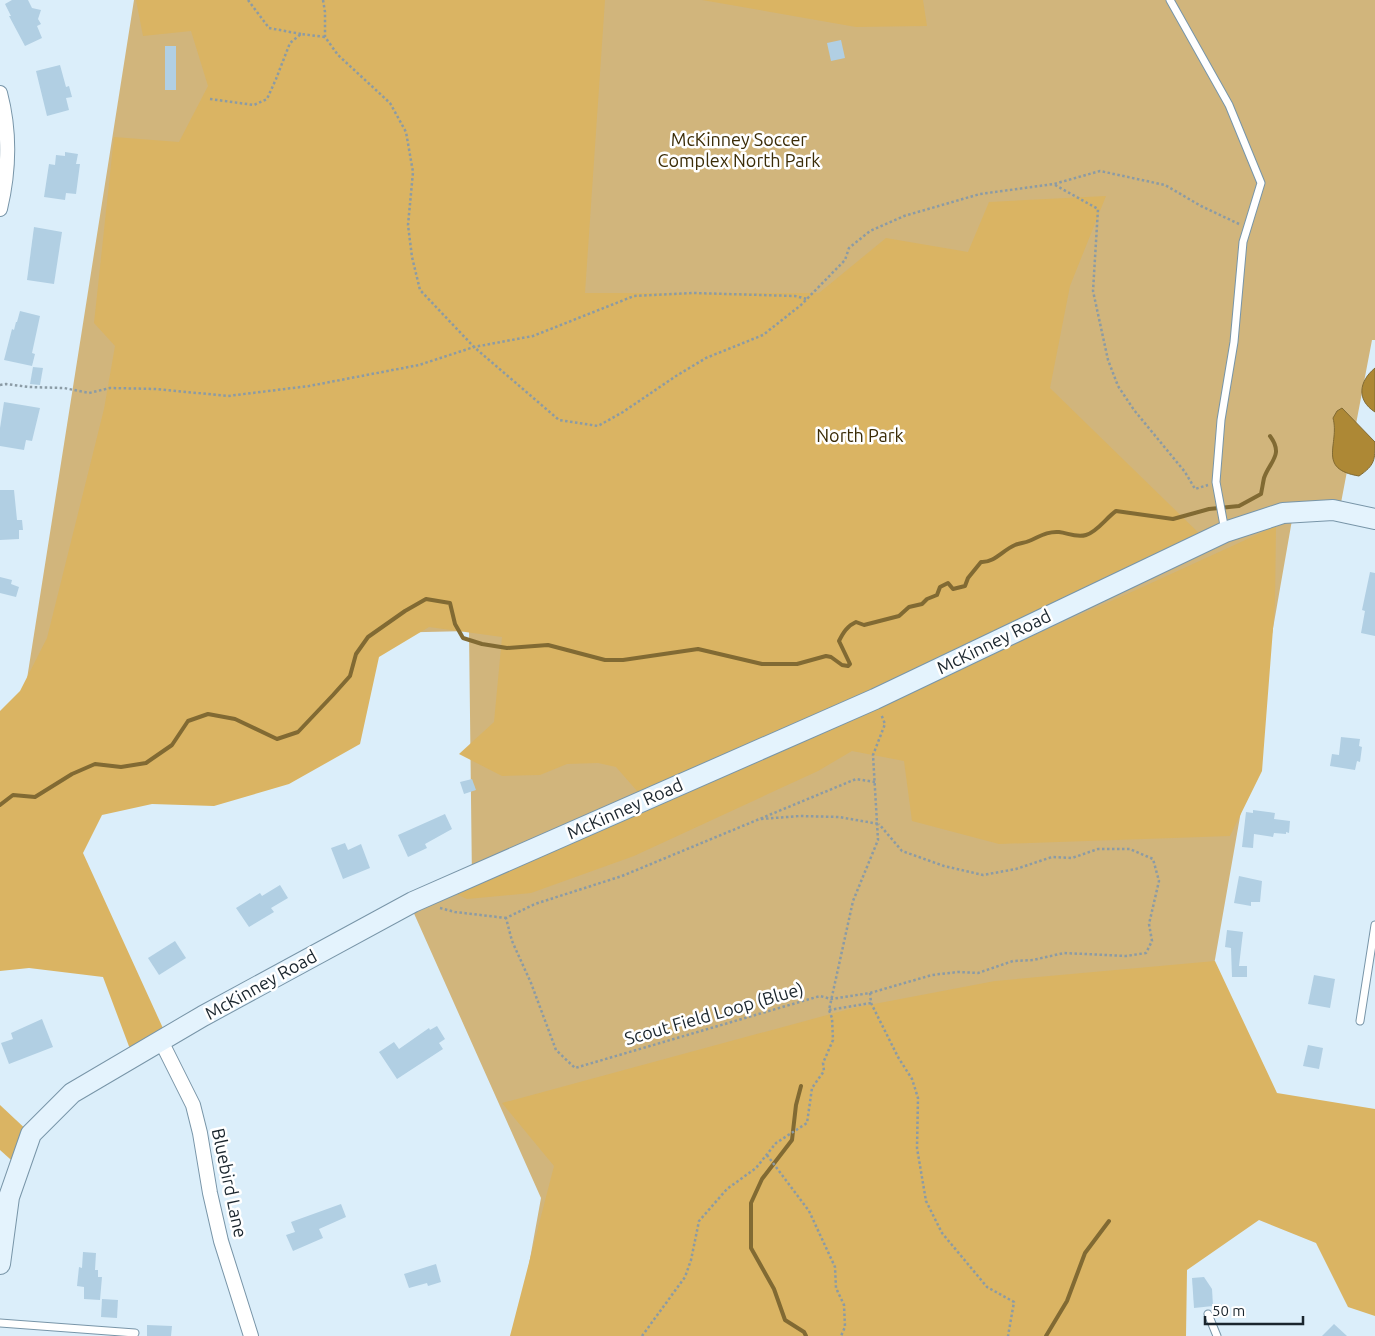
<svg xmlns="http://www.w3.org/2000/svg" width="1375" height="1336" font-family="Ubuntu,sans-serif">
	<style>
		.green { fill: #d1b57c }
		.forest { fill: #dab463 }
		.water { fill: #ad8835; stroke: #816a33 }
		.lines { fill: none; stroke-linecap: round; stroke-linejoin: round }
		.stream { stroke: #816a33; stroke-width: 4 }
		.building { fill: #b1cfe3 }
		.lane-casing { stroke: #7895a8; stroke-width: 9 }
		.street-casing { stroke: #7895a8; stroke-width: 16 }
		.secondary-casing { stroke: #7895a8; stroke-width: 22 }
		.path { stroke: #8b9ba5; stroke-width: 2.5; stroke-dasharray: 2.5 2.5; stroke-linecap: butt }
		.lane { stroke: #fff; stroke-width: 7 }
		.street { stroke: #fff; stroke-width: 14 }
		.secondary { stroke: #e4f3fd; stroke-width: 20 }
		.labels { text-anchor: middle; stroke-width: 5; stroke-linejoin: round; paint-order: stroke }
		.park-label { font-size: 18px; fill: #3b2c07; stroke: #fff }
		.street-label { font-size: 18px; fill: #1a252d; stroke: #fff }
	</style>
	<rect width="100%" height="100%" fill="#dbeefa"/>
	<!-- green -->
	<path class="green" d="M134,0H1375V340H1372L1340,508L1292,520L1149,1336H516L541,1198L412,909L472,881L469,631L382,633L9,793Z"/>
	<!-- forest -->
	<g class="forest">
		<path d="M136,0H605L585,293H819L886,238L968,252L989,202L1106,196L1070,286L1050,388L1207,541L645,800L616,767L598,763L567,764L540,775L502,776L459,754L494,722L502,637L429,627L379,657L360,744L289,784L214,806L152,804L102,815L83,853L167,1037L133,1057L103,977L29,968L0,971V711L20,691L47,638L104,409L115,346L94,323L114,137L179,142L208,86L191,31L143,36Z"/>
		<path d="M702,0H923L927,26L856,27Z"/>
		<path d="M1276,526L1275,603L1262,771L1230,836L999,844L912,821L904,761L852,751L818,771L634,856L531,893L467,899L454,893L1136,590Z"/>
		<path d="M1215,961L1277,1093L1375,1109V1316L1348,1307L1316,1243L1259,1220L1187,1270L1186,1336H510L554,1166L502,1103L853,1008L995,981Z"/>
		<path d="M0,1105L31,1134L19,1167L0,1150Z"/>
	</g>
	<!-- water -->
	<g class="water">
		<path d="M1375,368V412C1356,400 1359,381 1375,368Z"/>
		<path d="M1342,408L1375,442C1375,460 1375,465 1359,476C1316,469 1340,444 1333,418L1337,411Z"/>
	</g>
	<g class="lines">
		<!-- stream -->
		<g class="stream">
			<path d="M0,805L13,795L35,797L72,774L95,764L121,767L146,763L172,745L188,721L208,714L235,719L277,739L298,732L333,695L350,676L356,654L368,637L405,611L426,599L450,603L455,624L463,638L482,644L507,648L548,645L605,660H623L698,649L762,664H797L826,656L831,657L842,665L848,666L850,664L839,641C843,633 847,626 856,622L864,625L899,616L909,607L922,604L927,599L937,595L940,587L948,583L953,589L965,586L968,578L981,562C994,563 1003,550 1015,545C1019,543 1025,543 1029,541C1039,537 1047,531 1059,532C1068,533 1076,538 1086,535C1097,532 1106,518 1116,511L1173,519L1209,509L1239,506L1261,494C1262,489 1263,483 1264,478C1270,461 1284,455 1270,436"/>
			<path d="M801,1086L796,1105L792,1140L762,1179L751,1203V1248L774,1289L785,1320L804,1332L806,1336"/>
			<path d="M1046,1336L1067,1301L1085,1253L1109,1221"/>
		</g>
	</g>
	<!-- building -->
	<g class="building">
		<path d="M12,0H28L32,8L41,10L38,19L41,24L37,26L42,38L25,46L9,16H11L5,4Z"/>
		<path d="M841,40L845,58L831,61L827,43Z"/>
		<rect x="165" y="46" width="11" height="44"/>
		<path d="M60,65L66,87L69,86L72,97L66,98L69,110L47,116L36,71Z"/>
		<path d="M65,152L78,154L76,164H80L76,194L66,193L65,200L44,197L49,164L55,165L56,155L65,156Z"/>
		<path d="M34,227L62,232L54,284L27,280Z"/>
		<path d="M20,311L40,316L32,353L35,354L32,366L4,360L12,329L14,330L16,322H17Z"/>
		<path d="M33,367L43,368L40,385L30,384Z"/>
		<path d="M4,402L40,408L32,441L26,440L24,450L0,446V428Z"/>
		<path d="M0,490H14L17,520H22L23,530H19V539L0,540Z"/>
		<path d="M1370,572L1375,573V636L1361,633L1365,611L1362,610Z"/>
		<path d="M0,577L12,580L11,584L19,587L16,597L0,593Z"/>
		<path d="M1341,737L1360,739L1359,746L1362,747L1360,762L1357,761L1355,770L1330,766L1332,754L1339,755Z"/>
		<path d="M472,779L476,790L464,794L460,782Z"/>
		<path d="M1253,810L1275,813L1274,819L1290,821L1289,833L1286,832V834L1274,833L1273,837L1254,834L1253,848L1242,847L1246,812L1253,813Z"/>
		<path d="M445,814L452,829L425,844L427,848L408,857L398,835Z"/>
		<path d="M345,843L348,850L361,844L370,868L343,879L331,848Z"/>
		<path d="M1239,876L1262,881L1260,902H1251V906L1234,903Z"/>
		<path d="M280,885L288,898L271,908L274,912L249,927L236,908L260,893L262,896Z"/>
		<path d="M1227,930L1243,932L1239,966H1247V977H1232L1231,948L1225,947Z"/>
		<path d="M175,941L186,958L159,975L148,958Z"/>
		<path d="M1314,975L1335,979L1330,1008L1308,1004Z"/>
		<path d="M42,1019L53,1047L9,1064L1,1043L13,1039L11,1033Z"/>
		<path d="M437,1026L445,1039L439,1043L443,1049L397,1079L379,1052L394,1042L399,1049L429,1028L430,1030Z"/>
		<path d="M1308,1045L1323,1048L1319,1069L1303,1066Z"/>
		<path d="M341,1204L346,1217L319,1229L323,1238L293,1251L286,1235L295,1232L291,1222Z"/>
		<path d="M83,1252L96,1253L95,1270H98V1277H102L100,1300L84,1299V1287L77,1286L79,1267L82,1268Z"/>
		<path d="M436,1264L441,1282L428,1286L427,1283L409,1288L404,1274Z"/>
		<path d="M1204,1277L1212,1289L1213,1306L1194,1308L1192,1278Z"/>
		<path d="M102,1299L118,1300L117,1318L101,1317Z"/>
		<path d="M1334,1324L1347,1336H1322Z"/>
		<path d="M147,1325L172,1326L171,1336H147Z"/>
	</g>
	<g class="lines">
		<defs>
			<g id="lane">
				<path d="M1170,0L1229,105L1261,183L1243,242L1234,342L1221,420L1216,482L1225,531"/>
				<path d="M1360,1021L1375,925"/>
				<path d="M1208,1314L1217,1336"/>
				<path d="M0,1323L135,1333"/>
			</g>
			<g id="street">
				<path d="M0,93C10,131 9,171 0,209"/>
				<path d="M161,1041L193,1105L200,1133L210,1193L221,1241L251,1336"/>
			</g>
			<path id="secondary" d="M0,1264L9,1197L31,1134L72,1093L203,1016L413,902L875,699L1225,532L1283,513L1333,510L1375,519"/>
		</defs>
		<!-- lane casing -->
		<use href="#lane" class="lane-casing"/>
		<!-- street casing -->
		<use href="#street" class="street-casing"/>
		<!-- secondary casing -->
		<use href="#secondary" class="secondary-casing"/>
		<!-- path -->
		<g class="path">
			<path d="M248,0L269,28L301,34"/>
			<path d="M323,0L325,12V37L338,55L390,103L406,132L413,172L408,225L412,257L420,290L474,347L559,420L598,426L623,412L676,376L706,358L763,335L801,305L845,260L849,248L870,231L904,216L980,194L1054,184L1100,171L1165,185L1201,206L1239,224"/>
			<path d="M210,99L254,105L267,99L276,79L290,43L301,34L325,37"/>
			<path d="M1055,185L1098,209L1093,291L1108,360L1118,386L1134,410L1185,472L1195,489L1208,485"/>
			<path d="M0,385L6,384L29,387L64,388L89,393L110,388L156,389L228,396L309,386L419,365L474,347L533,336L634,296L693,293L795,296L807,299"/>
			<path d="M875,782L856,779L622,876L535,904L506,918L512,941L531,983L556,1050L575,1068L820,996L831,999L870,993L932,975L958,972L978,973L1013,961L1033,960L1064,953L1126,956L1146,953L1152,941L1149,924L1159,881L1153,859L1130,849H1098L1072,858L1052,857L1016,869L983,875L944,866L902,851L879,824"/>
			<path d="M761,819L800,816L839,817L879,824"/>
			<path d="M440,908L455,912L506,918"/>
			<path d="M870,993L871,1003L898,1057L912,1079L918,1098L917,1148L926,1201L942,1233L987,1287L1014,1302L1008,1336"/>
			<path d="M829,1010L871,1003"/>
			<path d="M767,1155L809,1211L835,1267L836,1288L844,1305L845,1327L841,1336"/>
			<path d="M642,1336L685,1277L691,1260L699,1221L727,1189L756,1168L776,1143L807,1123L812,1088L824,1071L823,1063L833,1040L832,1018L829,1010L853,901L878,840L873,755L885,724L881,714"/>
		</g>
		<!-- lane -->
		<use href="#lane" class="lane"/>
		<!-- street -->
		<use href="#street" class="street"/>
		<!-- secondary -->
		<use href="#secondary" class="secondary"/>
	</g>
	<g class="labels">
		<!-- park labels -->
		<g class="park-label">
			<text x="739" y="146">McKinney Soccer<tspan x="739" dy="21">Complex North Park</tspan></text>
			<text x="860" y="442">North Park</text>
		</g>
		<!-- street labels -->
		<g class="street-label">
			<text transform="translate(994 642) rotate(-26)" y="6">McKinney Road</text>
			<text transform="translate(625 809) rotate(-24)" y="6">McKinney Road</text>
			<text transform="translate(261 985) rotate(-29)" y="6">McKinney Road</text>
			<text transform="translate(714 1014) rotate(-16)" y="6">Scout Field Loop (Blue)</text>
			<text transform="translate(229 1183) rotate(78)" y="6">Bluebird Lane</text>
		</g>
	</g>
	<!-- scale -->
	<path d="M1205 1316v8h98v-8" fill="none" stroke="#1a252d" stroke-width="2.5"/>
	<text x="1212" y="1316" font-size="15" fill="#1a252d" stroke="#ffffff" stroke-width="4" paint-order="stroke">50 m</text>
</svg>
